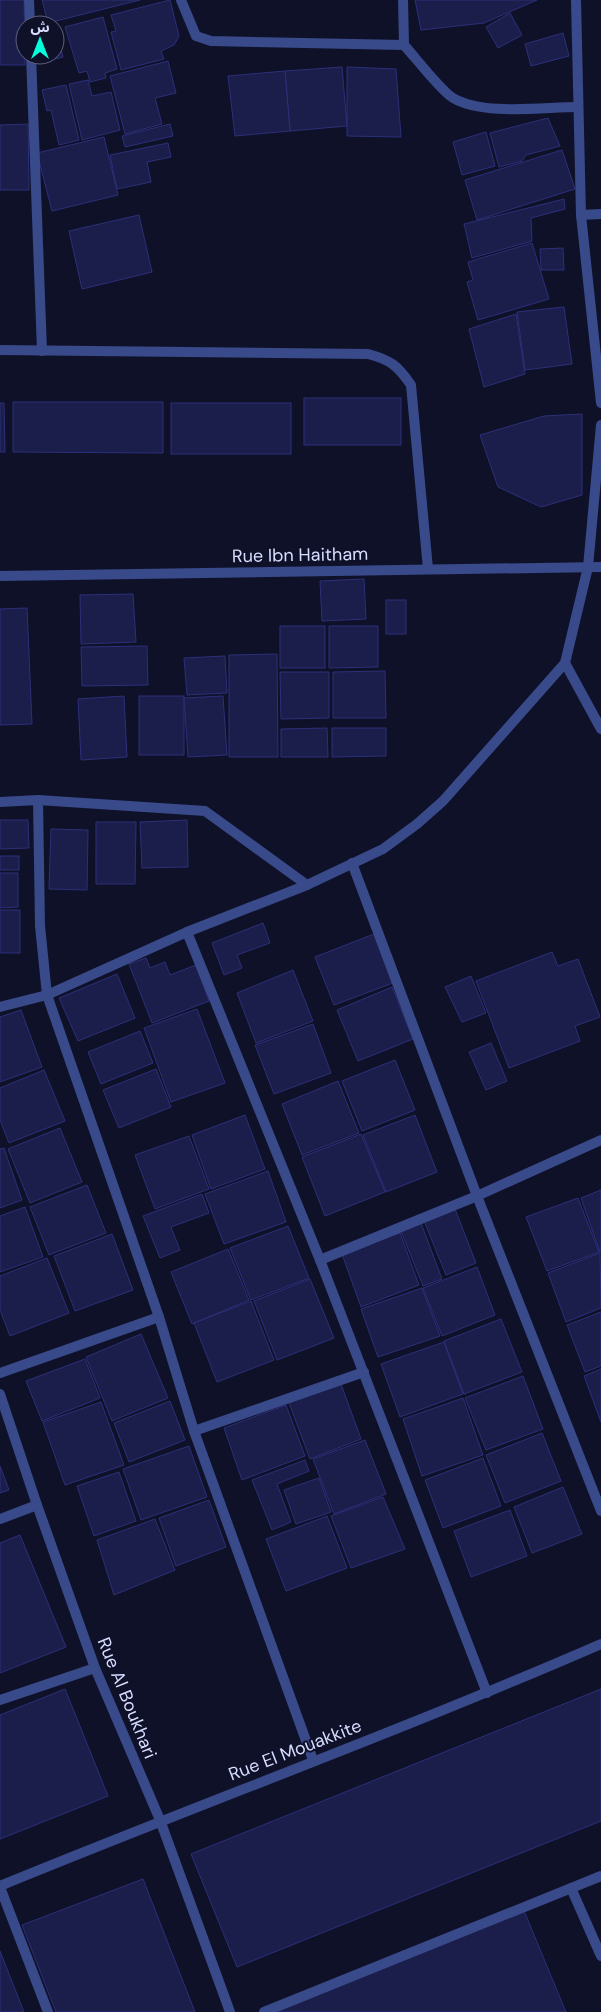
<svg xmlns="http://www.w3.org/2000/svg" width="601" height="2012" font-family="'DM Sans','Noto Sans Arabic',sans-serif">
	<style>
		.building { fill: #1b1d4b; stroke: #2c3078 }
		.lines { fill: none; stroke-linecap: round; stroke-linejoin: round }
		.pedestrian { stroke: #394a8a; stroke-width: 10 }
		.minor { stroke: #394a8a; stroke-width: 10 }
		.labels { text-anchor: middle; stroke-width: 4; stroke-linejoin: round; paint-order: stroke }
		.street-label { font-size: 18px; fill: #d8ddff; stroke: #0f1129 }
	</style>
	<rect width="100%" height="100%" fill="#0f1129"/>
	<!-- building -->
	<g class="building">
		<path d="M0,0H24L25,65H0Z"/>
		<path d="M42,0H140L48,23Z"/>
		<path d="M170,0L179,36L174,45L161,51L164,59L121,70L111,32L116,31L111,15Z"/>
		<path d="M415,0H537L484,23L421,30Z"/>
		<path d="M510,13L522,35L498,48L486,27Z"/>
		<path d="M103,17L117,69L105,73L106,78L90,82L87,71L79,73L65,27Z"/>
		<path d="M56,29L63,57L43,62L41,55H55Z"/>
		<path d="M563,33L569,56L531,66L525,44Z"/>
		<path d="M168,61L176,93L155,98L162,124L125,134L110,76Z"/>
		<path d="M342,67L347,126L290,131L285,71Z"/>
		<path d="M347,67L396,69L401,137L347,136Z"/>
		<path d="M285,71L290,131L235,136L228,76Z"/>
		<path d="M88,80L92,96L111,92L120,130L82,140L69,84Z"/>
		<path d="M66,85L79,140L59,145L51,110L47,111L42,90Z"/>
		<path d="M548,118L560,146L526,155L522,161L499,167L490,133Z"/>
		<path d="M28,124L29,190H0V125Z"/>
		<path d="M170,124L173,136L125,147L122,136Z"/>
		<path d="M486,132L495,166L462,175L453,142Z"/>
		<path d="M104,137L118,195L52,211L37,153Z"/>
		<path d="M168,143L171,157L147,162L151,182L117,189L110,155Z"/>
		<path d="M562,150L575,189L477,220L465,180Z"/>
		<path d="M564,199L565,209L531,218L532,241L472,258L464,224Z"/>
		<path d="M139,215L152,272L82,289L69,231Z"/>
		<path d="M532,243L549,299L478,320L467,282L473,280L468,262Z"/>
		<path d="M563,248L564,270H541L540,249Z"/>
		<path d="M564,307L572,364L525,370L517,312Z"/>
		<path d="M516,314L525,374L484,387L469,329Z"/>
		<rect x="304" y="398" width="97" height="47"/>
		<path d="M13,402H163V453L13,452Z"/>
		<path d="M0,403H4L5,452H0Z"/>
		<rect x="171" y="403" width="120" height="51"/>
		<path d="M582,414V495L541,507L498,487L480,435L544,416Z"/>
		<path d="M364,579L366,619L322,621L320,581Z"/>
		<path d="M133,594L136,642L81,644L80,595Z"/>
		<rect x="386" y="600" width="20" height="34"/>
		<path d="M27,608L32,724L0,725V609Z"/>
		<rect x="280" y="626" width="45" height="42"/>
		<path d="M329,626H378V667L329,668Z"/>
		<path d="M147,646L148,685L82,686L81,647Z"/>
		<path d="M277,654L278,757H229V655Z"/>
		<path d="M225,656L227,693L187,695L184,658Z"/>
		<path d="M385,671L386,718H333V672Z"/>
		<path d="M280,672H329V718L281,719Z"/>
		<path d="M124,696L127,757L81,760L78,699Z"/>
		<rect x="139" y="696" width="45" height="59"/>
		<path d="M223,696L227,755L188,757L184,698Z"/>
		<path d="M327,728L328,757H281V729Z"/>
		<path d="M332,728H386V756L332,757Z"/>
		<path d="M0,820H28L29,848L0,849Z"/>
		<path d="M187,820L188,867L142,868L140,822Z"/>
		<path d="M96,822H136L135,884H96Z"/>
		<path d="M51,829L88,830L87,890L49,889Z"/>
		<rect x="0" y="856" width="19" height="14"/>
		<path d="M0,873H18V907L0,908Z"/>
		<rect x="0" y="910" width="20" height="43"/>
		<path d="M263,923L270,943L237,955L242,968L224,975L212,943Z"/>
		<path d="M374,934L393,983L334,1005L315,957Z"/>
		<path d="M552,952L558,966L578,959L600,1017L575,1026L580,1041L509,1068L476,981Z"/>
		<path d="M146,958L150,968L165,962L170,975L196,965L209,1001L152,1023L129,964Z"/>
		<path d="M293,970L313,1021L256,1043L237,993Z"/>
		<path d="M117,974L135,1018L78,1041L59,998Z"/>
		<path d="M471,976L486,1013L462,1022L445,987Z"/>
		<path d="M392,987L413,1039L358,1061L337,1010Z"/>
		<path d="M197,1009L225,1083L171,1102L144,1028Z"/>
		<path d="M21,1010L42,1067L0,1082V1017Z"/>
		<path d="M313,1024L331,1073L274,1094L255,1045Z"/>
		<path d="M140,1031L153,1063L101,1084L88,1052Z"/>
		<path d="M491,1043L507,1081L486,1090L469,1052Z"/>
		<path d="M395,1060L415,1110L362,1131L342,1081Z"/>
		<path d="M156,1069L171,1107L119,1128L103,1090Z"/>
		<path d="M44,1070L65,1121L9,1143L0,1120V1088Z"/>
		<path d="M338,1081L359,1133L302,1155L282,1104Z"/>
		<path d="M245,1115L265,1169L211,1189L192,1135Z"/>
		<path d="M415,1115L437,1172L386,1192L363,1135Z"/>
		<path d="M60,1128L82,1182L30,1203L8,1149Z"/>
		<path d="M361,1134L385,1192L325,1216L302,1157Z"/>
		<path d="M189,1136L209,1189L155,1209L135,1155Z"/>
		<path d="M4,1148L22,1200L0,1208V1149Z"/>
		<path d="M268,1171L286,1222L224,1244L205,1194Z"/>
		<path d="M87,1185L106,1233L49,1255L30,1207Z"/>
		<path d="M601,1190V1252H600L581,1198Z"/>
		<path d="M202,1194L209,1213L171,1227L180,1250L160,1258L143,1216Z"/>
		<path d="M578,1198L599,1252L547,1271L526,1217Z"/>
		<path d="M25,1207L43,1257L0,1272V1216Z"/>
		<path d="M455,1209L476,1263L446,1275L424,1221Z"/>
		<path d="M421,1223L442,1279L423,1286L401,1231Z"/>
		<path d="M288,1226L309,1278L251,1300L230,1248Z"/>
		<path d="M400,1233L419,1285L361,1307L342,1254Z"/>
		<path d="M112,1234L133,1290L75,1311L54,1256Z"/>
		<path d="M228,1249L249,1300L192,1324L171,1272Z"/>
		<path d="M600,1253L601,1308L566,1322L548,1273Z"/>
		<path d="M47,1258L69,1313L10,1336L0,1310V1276Z"/>
		<path d="M477,1267L495,1315L442,1336L423,1288Z"/>
		<path d="M310,1279L334,1338L277,1360L254,1301Z"/>
		<path d="M422,1288L440,1336L378,1357L361,1309Z"/>
		<path d="M251,1301L274,1360L217,1382L194,1323Z"/>
		<path d="M601,1312V1366L585,1372L567,1325Z"/>
		<path d="M501,1319L522,1372L464,1394L444,1341Z"/>
		<path d="M141,1334L168,1398L112,1421L86,1357Z"/>
		<path d="M444,1342L463,1394L400,1417L381,1364Z"/>
		<path d="M85,1359L100,1398L42,1421L26,1381Z"/>
		<path d="M601,1369V1422L584,1376Z"/>
		<path d="M523,1376L543,1429L486,1450L465,1398Z"/>
		<path d="M341,1384L361,1439L310,1459L289,1403Z"/>
		<path d="M463,1398L483,1455L422,1476L403,1419Z"/>
		<path d="M170,1401L185,1440L129,1462L114,1423Z"/>
		<path d="M101,1402L124,1465L65,1485L43,1422Z"/>
		<path d="M286,1405L305,1456L242,1480L224,1428Z"/>
		<path d="M542,1433L561,1481L505,1503L486,1455Z"/>
		<path d="M365,1440L386,1494L334,1514L313,1459Z"/>
		<path d="M189,1446L207,1497L141,1520L123,1469Z"/>
		<path d="M483,1458L501,1506L443,1528L425,1480Z"/>
		<path d="M305,1460L309,1471L277,1484L291,1522L272,1530L252,1480Z"/>
		<path d="M0,1466L9,1490L0,1493Z"/>
		<path d="M119,1472L136,1521L94,1536L77,1486Z"/>
		<path d="M319,1478L331,1512L296,1524L284,1490Z"/>
		<path d="M563,1487L582,1534L532,1553L514,1507Z"/>
		<path d="M383,1497L405,1549L351,1568L331,1516Z"/>
		<path d="M209,1500L226,1547L176,1566L159,1518Z"/>
		<path d="M510,1510L527,1556L471,1577L454,1531Z"/>
		<path d="M327,1516L347,1568L286,1591L266,1539Z"/>
		<path d="M155,1519L175,1570L114,1595L97,1540Z"/>
		<path d="M20,1535L66,1647L0,1673V1543Z"/>
		<path d="M65,1689L108,1796L0,1839V1715Z"/>
		<path d="M601,1689V1821L237,1967L191,1854Z"/>
		<path d="M143,1879L195,2012H56L22,1925Z"/>
		<path d="M522,1906L566,2012H264Z"/>
		<path d="M0,1951L24,2012H0Z"/>
	</g>
	<g class="lines">
		<!-- pedestrian -->
		<g class="pedestrian">
			<path d="M29,0L30,25"/>
			<path d="M31,55L42,351"/>
			<path d="M581,215L601,214"/>
			<path d="M38,800L40,926L47,995"/>
			<path d="M0,802L38,800L205,811L307,885"/>
		</g>
		<!-- minor -->
		<g class="minor">
			<path d="M181,0L196,36L211,41L404,45C415,57 441,91 453,98C484,116 543,107 578,107"/>
			<path d="M403,0L404,45"/>
			<path d="M576,0L581,215L601,403"/>
			<path d="M0,350L368,354C391,360 398,366 411,385L428,569"/>
			<path d="M0,576L601,567"/>
			<path d="M565,663L601,729"/>
			<path d="M352,863L477,1196L601,1511"/>
			<path d="M187,932L320,1260L487,1693"/>
			<path d="M47,995L159,1317L194,1431L313,1760"/>
			<path d="M0,1007L47,995L187,932L307,885L383,849L417,824L443,801L565,663L588,567L601,425"/>
			<path d="M320,1260L477,1196L601,1140"/>
			<path d="M0,1373L159,1317"/>
			<path d="M0,1394L37,1505L95,1668L160,1820L230,2012"/>
			<path d="M194,1431L364,1372"/>
			<path d="M0,1519L37,1505"/>
			<path d="M0,1700L95,1668"/>
			<path d="M0,1886C200,1804 403,1730 601,1644"/>
			<path d="M0,1887L48,2012"/>
			<path d="M571,1888L601,1956"/>
			<path d="M264,2012L601,1876"/>
		</g>
	</g>
	<g class="labels">
		<!-- street labels -->
		<g class="street-label">
			<text transform="translate(300 555) rotate(-1)" y="6">Rue Ibn Haitham</text>
			<text transform="translate(127 1698) rotate(68)" y="6">Rue Al Boukhari</text>
			<text transform="translate(295 1750) rotate(-21)" y="6">Rue El Mouakkite</text>
		</g>
	</g>
	<!-- north arrow -->
	<g transform="translate(40 40)"><circle r="24" fill="#0f1129" stroke="#5f637f"/>
	<path d="M0-4L9 19L0 12L-9 19Z" fill="#04ffdb"/>
	<text y="-8" font-size="14" font-weight="bold" text-anchor="middle" fill="#d8ddff">ش</text>
	</g>
</svg>
